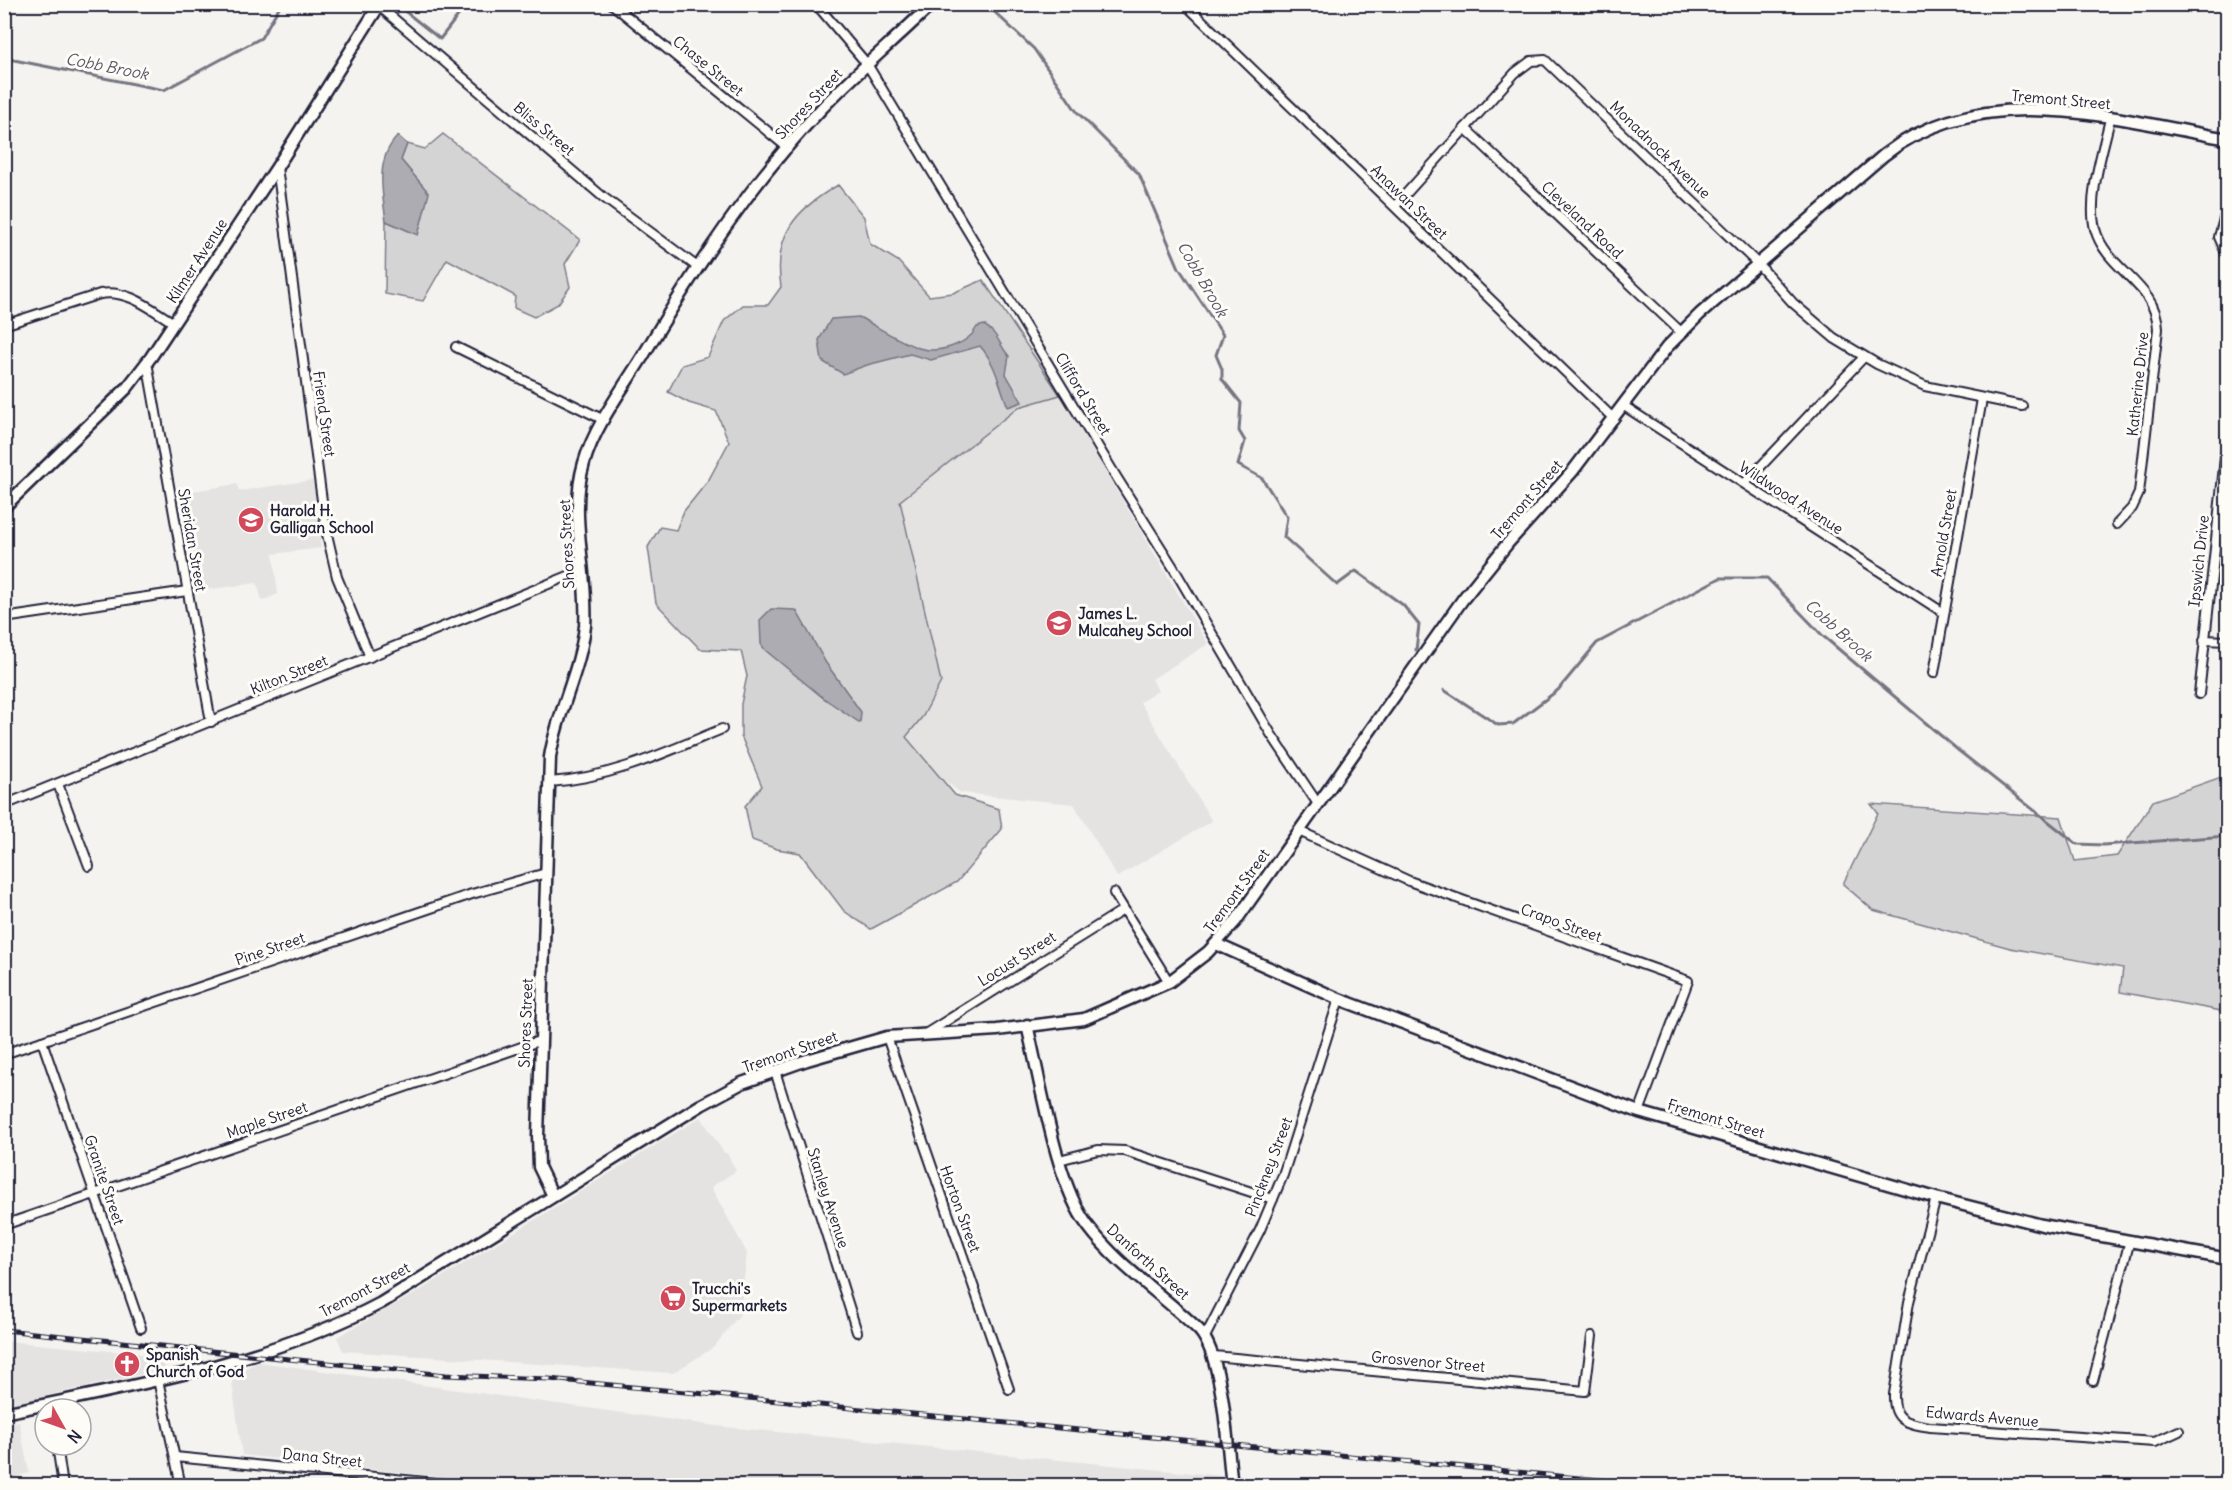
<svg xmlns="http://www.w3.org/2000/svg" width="2232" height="1490" font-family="Delius,sans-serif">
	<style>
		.built { fill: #e4e3e2 }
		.green { fill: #d5d4d5; stroke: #7c7b88; stroke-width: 1.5 }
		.water { fill: #acacb2; stroke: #757582; stroke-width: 1.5 }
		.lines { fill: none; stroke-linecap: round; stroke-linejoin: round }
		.stream { stroke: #757582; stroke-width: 3 }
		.street-casing { stroke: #22223b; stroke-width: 12 }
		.secondary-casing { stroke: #22223b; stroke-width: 15 }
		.street { stroke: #fdfcf7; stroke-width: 8 }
		.secondary { stroke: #fdfcf7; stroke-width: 10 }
		.rail-casing { stroke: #22223b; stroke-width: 5 }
		.rail { stroke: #fdfcf7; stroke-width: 3; stroke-dasharray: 9; stroke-linecap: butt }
		.labels { text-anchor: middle; stroke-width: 6; stroke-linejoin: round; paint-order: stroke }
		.street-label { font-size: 15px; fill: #22223b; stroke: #fdfcf7 }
		.poi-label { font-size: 15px; font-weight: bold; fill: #22223b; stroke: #fdfcf7; text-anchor: start }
		.water-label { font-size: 16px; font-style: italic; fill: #59596b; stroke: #fdfcf7 }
	</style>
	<rect width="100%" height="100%" fill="#f4f3ef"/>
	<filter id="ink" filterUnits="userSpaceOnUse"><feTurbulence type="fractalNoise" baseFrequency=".0167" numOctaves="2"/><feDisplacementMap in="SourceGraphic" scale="12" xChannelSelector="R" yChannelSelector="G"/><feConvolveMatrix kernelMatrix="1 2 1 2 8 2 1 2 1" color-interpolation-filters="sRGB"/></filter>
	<g filter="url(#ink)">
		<!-- built -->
		<g class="built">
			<path d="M1060,395L1208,644L1152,679L1158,691L1140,702L1212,821L1117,877L1074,804L961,793L930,770L906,737L923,716L900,501L995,414Z"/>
			<path d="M313,480L321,548L273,554L278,594L262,601L257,583L197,591L180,493L237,484L239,491Z"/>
			<path d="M701,1117L724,1153H727L736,1171L711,1187L747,1253L740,1314L714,1347L673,1373L343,1351L337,1337L416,1293Z"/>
			<path d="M5,1341L164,1356L165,1369L14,1403L5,1402Z"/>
			<path d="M259,1362L716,1426L1223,1476L1224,1485L524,1486L242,1455L231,1375Z"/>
			<path d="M19,1421L29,1473L5,1480V1424Z"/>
		</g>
		<!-- green -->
		<g class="green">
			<path d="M443,134L580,240L565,264L570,287L558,304L534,317L514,308L515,296L447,259L423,301L385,294L386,221L418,235L428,193L401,160L407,144L425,149Z"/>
			<path d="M838,185L864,217L870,244L898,261L929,296L953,293L983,280L1060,395L1019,407L900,501L941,682L923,716L906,737L955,795L999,809L1002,829L957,882L871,929L844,911L800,853L777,849L752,840L745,806L762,786L741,736V704L747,676L741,651L700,649L656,603L648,547L660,527L676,530L684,511L708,481L729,442L716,411L689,403L668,392L682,365L708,357L724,321L743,305H768L781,287C773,235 795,210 838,185Z"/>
			<path d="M2227,775V1012L2120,992L2123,968L2010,948L1873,910L1843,884L1878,813L1871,804L2061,817L2075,861L2117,856L2153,801Z"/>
		</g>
		<!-- water -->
		<g class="water">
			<path d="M398,136L407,144L401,160L429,193L418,235L386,221C382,192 375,158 398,136Z"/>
			<path d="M859,317C878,327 898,341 919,348C938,354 968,345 977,327L984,325C998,333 999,345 1009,356L1006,374L1022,402L1008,407C999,385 996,364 980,346L931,360L910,354L867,365L843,374L822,361L819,340L831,319Z"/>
			<path d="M771,609L796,610L826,663L861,712L860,723L822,697L765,650L761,644L760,620Z"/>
		</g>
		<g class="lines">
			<!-- stream -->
			<g class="stream">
				<path d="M986,4L1034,49L1077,112L1139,174L1179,268L1223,335L1216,355L1222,369V379L1241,403L1239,431L1245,441L1238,465L1262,478L1287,517L1284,537L1337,585L1356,571L1403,605L1419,625L1416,650"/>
				<path d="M397,5L440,39L467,4"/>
				<path d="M4,58L164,90L261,38L281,4"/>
				<path d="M1444,690L1498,725L1513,724L1558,690L1597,643L1720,578H1767L1823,636L1959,751L2077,844L2103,845L2228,836"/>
			</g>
			<defs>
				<g id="street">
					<path d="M612,4L788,148"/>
					<path d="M816,4L867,64L1117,478L1173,567L1271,734L1318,804"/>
					<path d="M1185,4L1614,419"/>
					<path d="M379,6L603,197L696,266"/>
					<path d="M2110,119C2103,150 2087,198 2095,229C2106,270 2157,284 2158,329L2139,493L2132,508L2117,524"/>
					<path d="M1465,128L1681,332"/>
					<path d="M277,167L326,530L337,577L370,657"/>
					<path d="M2228,204L2219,237L2228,258"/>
					<path d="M1395,206L1515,73L1531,61L1545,60L1758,264L1793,303L1834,338L1877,364L1925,386L2022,406"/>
					<path d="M4,325L100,294C128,289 151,309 174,323"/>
					<path d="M456,347L604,420"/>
					<path d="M147,362L211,722"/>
					<path d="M1624,406L1944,613"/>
					<path d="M1745,483L1864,357"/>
					<path d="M4,618L187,591"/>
					<path d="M2204,640L2228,641"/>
					<path d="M1934,673L1982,399"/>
					<path d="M2199,694L2228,430"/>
					<path d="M550,782C612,778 666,752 722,729"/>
					<path d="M58,784L89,866"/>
					<path d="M4,805L583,570"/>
					<path d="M1299,831L1409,881L1688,981L1639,1112"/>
					<path d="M1114,893L1169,982"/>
					<path d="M927,1033L1123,910"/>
					<path d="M887,1037L1009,1389"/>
					<path d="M42,1041L141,1328"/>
					<path d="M4,1054L472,894L546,873"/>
					<path d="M775,1071L857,1332"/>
					<path d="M1059,1160L1098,1150L1125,1151L1273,1199"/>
					<path d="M1936,1198L1909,1302L1894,1394C1893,1421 1906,1423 1930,1427L2155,1442L2179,1431"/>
					<path d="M4,1225L539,1041"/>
					<path d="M1205,1337L1260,1230L1283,1175L1339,999"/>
					<path d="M1214,1356L1585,1391L1592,1336"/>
					<path d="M158,1380L181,1486"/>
					<path d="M2093,1381L2130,1240"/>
					<path d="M57,1445L63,1486"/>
					<path d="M175,1457L466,1486"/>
				</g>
				<g id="secondary">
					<path d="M4,507L127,388L151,357L277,167L380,4"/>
					<path d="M1216,944L1339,999L1639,1112L1936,1198L2042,1225L2228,1259"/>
					<path d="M1027,1025C1040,1078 1056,1185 1088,1226C1117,1265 1164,1296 1199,1330C1224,1358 1227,1446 1232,1486"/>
					<path d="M553,1196L539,1167L538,1136L550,757C557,712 580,672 585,626C589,573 568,516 584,463C595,425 622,390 643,356C695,268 752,181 823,107C858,71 896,39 932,4"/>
					<path d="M4,1413C128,1387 270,1362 381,1303L701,1105L742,1083L807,1060L887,1037L997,1030L1084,1019L1169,982L1208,952L1235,922L1463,599L1508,543L1572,472L1667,347L1700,314L1884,155C1982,78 2116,119 2228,139"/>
				</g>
			</defs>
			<!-- street casing -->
			<use href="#street" class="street-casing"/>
			<!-- secondary casing -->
			<use href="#secondary" class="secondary-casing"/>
			<!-- street -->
			<use href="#street" class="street"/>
			<!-- secondary -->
			<use href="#secondary" class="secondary"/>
			<defs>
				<path id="rail" d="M4,1330L446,1375L549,1379L1662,1486"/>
			</defs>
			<!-- rail casing -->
			<use href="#rail" class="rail-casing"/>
			<!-- rail -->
			<use href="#rail" class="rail"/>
		</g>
	</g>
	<!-- icons -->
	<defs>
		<symbol id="school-disc" viewBox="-11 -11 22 22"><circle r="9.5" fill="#d1495b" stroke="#fdfcf7"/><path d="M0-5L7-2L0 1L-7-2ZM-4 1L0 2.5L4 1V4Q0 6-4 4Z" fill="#fff"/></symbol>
		<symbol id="supermarket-disc" viewBox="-11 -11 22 22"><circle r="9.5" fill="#d1495b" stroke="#fdfcf7"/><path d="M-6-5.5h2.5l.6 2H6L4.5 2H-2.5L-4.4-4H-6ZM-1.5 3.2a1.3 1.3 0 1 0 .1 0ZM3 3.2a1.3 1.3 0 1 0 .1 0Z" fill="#fff"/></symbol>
		<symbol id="church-disc" viewBox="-11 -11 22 22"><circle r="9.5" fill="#d1495b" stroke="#fdfcf7"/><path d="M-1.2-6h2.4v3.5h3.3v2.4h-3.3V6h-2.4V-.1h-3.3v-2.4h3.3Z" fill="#fff"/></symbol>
	</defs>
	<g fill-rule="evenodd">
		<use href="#school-disc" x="236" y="505" width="30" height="30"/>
		<use href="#school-disc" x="1044" y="608" width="30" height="30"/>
		<use href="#supermarket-disc" x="658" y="1283" width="30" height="30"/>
		<use href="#church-disc" x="112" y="1349" width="30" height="30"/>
	</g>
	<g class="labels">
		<!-- street labels -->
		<g class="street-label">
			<text transform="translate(708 66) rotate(39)" y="5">Chase Street</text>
			<text transform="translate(2061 100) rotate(5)" y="5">Tremont Street</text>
			<text transform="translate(809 104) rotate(-47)" y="5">Shores Street</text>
			<text transform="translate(544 129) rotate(40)" y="5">Bliss Street</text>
			<text transform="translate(1660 150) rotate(44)" y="5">Monadnock Avenue</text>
			<text transform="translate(1409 202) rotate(44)" y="5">Anawan Street</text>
			<text transform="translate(1582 220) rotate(43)" y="5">Cleveland Road</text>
			<text transform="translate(197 261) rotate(-57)" y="5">Kilmer Avenue</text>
			<text transform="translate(2138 384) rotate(-84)" y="5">Katherine Drive</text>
			<text transform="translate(1083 394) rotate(59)" y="5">Clifford Street</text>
			<text transform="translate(324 414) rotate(82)" y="5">Friend Street</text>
			<text transform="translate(1791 498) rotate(33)" y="5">Wildwood Avenue</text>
			<text transform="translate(1527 500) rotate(-49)" y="5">Tremont Street</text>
			<text transform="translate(1944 533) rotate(-80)" y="5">Arnold Street</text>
			<text transform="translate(192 540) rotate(80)" y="5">Sheridan Street</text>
			<text transform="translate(567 544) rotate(-93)" y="5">Shores Street</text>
			<text transform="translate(2199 561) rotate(-84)" y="5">Ipswich Drive</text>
			<text transform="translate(289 675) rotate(-22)" y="5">Kilton Street</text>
			<text transform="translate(1237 891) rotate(-54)" y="5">Tremont Street</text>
			<text transform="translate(1561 923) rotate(20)" y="5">Crapo Street</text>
			<text transform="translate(270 949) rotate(-19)" y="5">Pine Street</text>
			<text transform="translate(1017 959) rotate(-32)" y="5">Locust Street</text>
			<text transform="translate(526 1023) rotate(-88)" y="5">Shores Street</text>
			<text transform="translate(790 1052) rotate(-19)" y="5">Tremont Street</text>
			<text transform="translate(1716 1119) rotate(17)" y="5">Fremont Street</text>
			<text transform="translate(267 1120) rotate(-19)" y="5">Maple Street</text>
			<text transform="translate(1269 1167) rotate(-69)" y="5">Pinckney Street</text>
			<text transform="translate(104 1180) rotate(71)" y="5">Granite Street</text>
			<text transform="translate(828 1198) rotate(72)" y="5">Stanley Avenue</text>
			<text transform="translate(960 1209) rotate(70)" y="5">Horton Street</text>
			<text transform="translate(1148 1262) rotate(42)" y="5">Danforth Street</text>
			<text transform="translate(365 1290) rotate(-28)" y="5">Tremont Street</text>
			<text transform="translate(1428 1362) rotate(5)" y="5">Grosvenor Street</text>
			<text transform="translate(1982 1417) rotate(5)" y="5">Edwards Avenue</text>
			<text transform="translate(322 1458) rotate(6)" y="5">Dana Street</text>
		</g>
		<!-- poi labels -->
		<g class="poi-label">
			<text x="270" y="516">Harold H.<tspan x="270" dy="17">Galligan School</tspan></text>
			<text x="1078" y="619">James L.<tspan x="1078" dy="17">Mulcahey School</tspan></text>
			<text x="692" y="1294">Trucchi's<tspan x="692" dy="17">Supermarkets</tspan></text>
			<text x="146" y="1360">Spanish<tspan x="146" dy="17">Church of God</tspan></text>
		</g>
		<!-- water labels -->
		<g class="water-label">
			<text transform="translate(107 66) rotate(11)" y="6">Cobb Brook</text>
			<text transform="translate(1203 279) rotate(60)" y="6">Cobb Brook</text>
			<text transform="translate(1839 630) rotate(42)" y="6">Cobb Brook</text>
		</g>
	</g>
	<!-- margin -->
	<rect width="2232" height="1490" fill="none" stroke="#fdfcf7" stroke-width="24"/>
	<rect x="12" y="12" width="2208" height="1466" fill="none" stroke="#22223b" stroke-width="2" filter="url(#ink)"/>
	<!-- north arrow -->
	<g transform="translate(63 1427) rotate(130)"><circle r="28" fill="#fdfcf7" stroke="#a5a5ac" stroke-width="1.5"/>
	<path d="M0-4.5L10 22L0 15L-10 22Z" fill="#d1495b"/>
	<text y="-9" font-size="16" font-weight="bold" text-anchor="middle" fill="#22223b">N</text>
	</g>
</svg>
